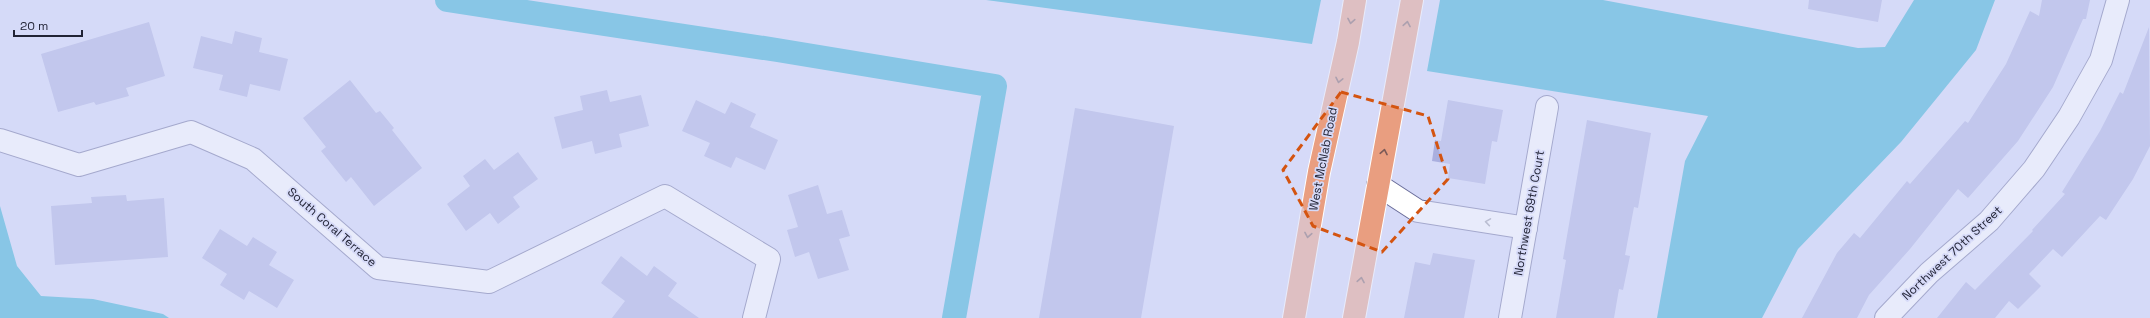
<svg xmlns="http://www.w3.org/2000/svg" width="2150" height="318" font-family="'Space Grotesk',sans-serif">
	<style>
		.water { fill: #2aaed0 }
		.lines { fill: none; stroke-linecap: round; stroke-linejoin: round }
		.canal { stroke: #2aaed0; stroke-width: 24 }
		.building { fill: #aaafdf }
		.minor-casing { stroke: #6a6d9a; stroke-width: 24 }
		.primary-casing { stroke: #fff; stroke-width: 24 }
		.minor { stroke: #fff; stroke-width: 22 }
		.primary { stroke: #e99e80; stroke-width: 22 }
		.oneway { stroke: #7b5a57 }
		.oneway2 { stroke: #9b9ca4 }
		.marked { fill: none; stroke: #d45410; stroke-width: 3; stroke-dasharray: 8 5; stroke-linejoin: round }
		.labels { text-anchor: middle; stroke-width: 3.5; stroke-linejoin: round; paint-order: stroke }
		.street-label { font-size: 12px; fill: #212335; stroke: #d6daf8 }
	</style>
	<rect width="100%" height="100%" fill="#d6daf8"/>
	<!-- water -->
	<g class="water">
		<path d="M986,0H1321L1312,44Z"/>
		<path d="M1440,0H1603L1858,48L1885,47L1914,0H1995L1976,50L1901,142L1798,249L1762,318H1657L1685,161L1708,116L1427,71Z"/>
		<path d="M0,206L17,266L41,296L93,299L163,314L169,318H0Z"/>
	</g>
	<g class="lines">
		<!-- canal -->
		<path class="canal" d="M447,0L777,50L995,86L954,318"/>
	</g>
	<!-- building -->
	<g class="building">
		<path d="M1809,0H1882L1878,22L1808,9Z"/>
		<path d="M2042,0H2090L2086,19H2083L2053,87L2018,141L1968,198L1958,189L1910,249L1869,295L1857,318H1802L1837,253L1854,233L1860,238L1907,181L1910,184L1965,121L1968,123L2006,64L2030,11L2039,16Z"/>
		<path d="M149,22L165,76L126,88L129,96L96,105L94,102L58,112L41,54Z"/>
		<path d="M2149,27L2150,146L2133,179L2106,220L2100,216L2062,257L2053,249L2029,274L2041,286L2018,309L2009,301L1995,318H1937L1966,282L1975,290L2033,231L2032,230L2065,194L2062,192L2100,131L2120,92L2123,94Z"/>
		<path d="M235,31L262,38L259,52L288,59L280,91L250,84L247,97L219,90L223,75L193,68L201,36L232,44Z"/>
		<path d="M350,80L376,113L380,111L394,128L392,130L422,168L374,206L351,177L346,182L321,151L326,147L303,118Z"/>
		<path d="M607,90L610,102L641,95L649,126L619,134L622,147L595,154L592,141L562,149L554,117L583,110L580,96Z"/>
		<path d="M696,100L725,114L731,102L756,114L750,127L778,140L765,170L736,157L731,168L704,156L710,143L682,131Z"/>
		<path d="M1448,100L1503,110L1497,142L1492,141L1485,184L1448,178L1450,164L1432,161L1435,140L1441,141Z"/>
		<path d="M1075,108L1174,126L1141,318H1039Z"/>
		<path d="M1587,120L1651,133L1638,208L1634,207L1625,255L1630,256L1623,290L1619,289L1614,318H1556L1566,260L1563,259Z"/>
		<path d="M518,152L538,179L513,197L520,207L498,224L490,213L466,231L447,204L470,186L463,176L485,159L494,170Z"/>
		<path d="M818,185L827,214L842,210L850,236L839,239L849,270L818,279L809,252L795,257L787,230L798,227L788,195Z"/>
		<path d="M126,195L127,201L164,198L168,257L55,265L51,206L92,203L91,197Z"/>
		<path d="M220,229L247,246L253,237L277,252L269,265L294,280L277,308L249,291L244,300L220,285L227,274L202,258Z"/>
		<path d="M1433,253L1475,260L1464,318H1404L1415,262L1430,265Z"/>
		<path d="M621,256L647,276L654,266L677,283L668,296L699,318H612L625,301L601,283Z"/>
	</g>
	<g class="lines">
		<defs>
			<g id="minor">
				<path d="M0,140L79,165L191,132L253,159L378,268L489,282L665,196L769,259L754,318"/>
				<path d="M1378,185L1418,211L1526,228"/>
				<path d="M1510,318L1547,107"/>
				<path d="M1886,318L1929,273L1989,221L2034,169L2069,117L2101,60L2118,0"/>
			</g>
			<g id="primary">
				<path d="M1294,318L1319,172L1348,42L1355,0"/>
				<path d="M1354,318L1412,0"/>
			</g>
		</defs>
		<!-- minor casing -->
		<use href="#minor" class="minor-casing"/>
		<!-- primary casing -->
		<use href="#primary" class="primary-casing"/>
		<!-- minor -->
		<use href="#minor" class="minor"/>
		<!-- primary -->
		<use href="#primary" class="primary"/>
	</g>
	<!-- one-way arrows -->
	<defs><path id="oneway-chevron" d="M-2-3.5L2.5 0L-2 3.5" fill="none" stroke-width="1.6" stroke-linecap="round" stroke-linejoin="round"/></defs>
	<g class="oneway">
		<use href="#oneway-chevron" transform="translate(1351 21) rotate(100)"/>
		<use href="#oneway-chevron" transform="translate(1407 24) rotate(-80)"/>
		<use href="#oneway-chevron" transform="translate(1339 80) rotate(102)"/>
		<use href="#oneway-chevron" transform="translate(1384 152) rotate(-79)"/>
		<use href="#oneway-chevron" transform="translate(1308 235) rotate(100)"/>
		<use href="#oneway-chevron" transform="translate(1361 280) rotate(-80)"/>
	</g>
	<use class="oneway2" href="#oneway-chevron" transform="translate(1488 222) rotate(-171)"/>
	<!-- marked area -->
	<path d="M0 0H2150V318H0ZM1341,92L1428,116L1448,179L1382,252L1313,226L1283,170Z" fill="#d6daf8" fill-opacity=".55" fill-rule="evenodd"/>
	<path class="marked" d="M1341,92L1428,116L1448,179L1382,252L1313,226L1283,170Z"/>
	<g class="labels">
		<!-- street labels -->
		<g class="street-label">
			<text transform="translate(1323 159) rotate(-79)" y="4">West McNab Road</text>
			<text transform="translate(1529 213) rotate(-80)" y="4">Northwest 69th Court</text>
			<text transform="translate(332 227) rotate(41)" y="4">South Coral Terrace</text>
			<text transform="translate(1952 253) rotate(-43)" y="4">Northwest 70th Street</text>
		</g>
	</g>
	<!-- scale -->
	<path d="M14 30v6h68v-6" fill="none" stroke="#212335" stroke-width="2"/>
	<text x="20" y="30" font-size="12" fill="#212335" stroke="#d6daf8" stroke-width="3" paint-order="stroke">20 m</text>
</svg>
